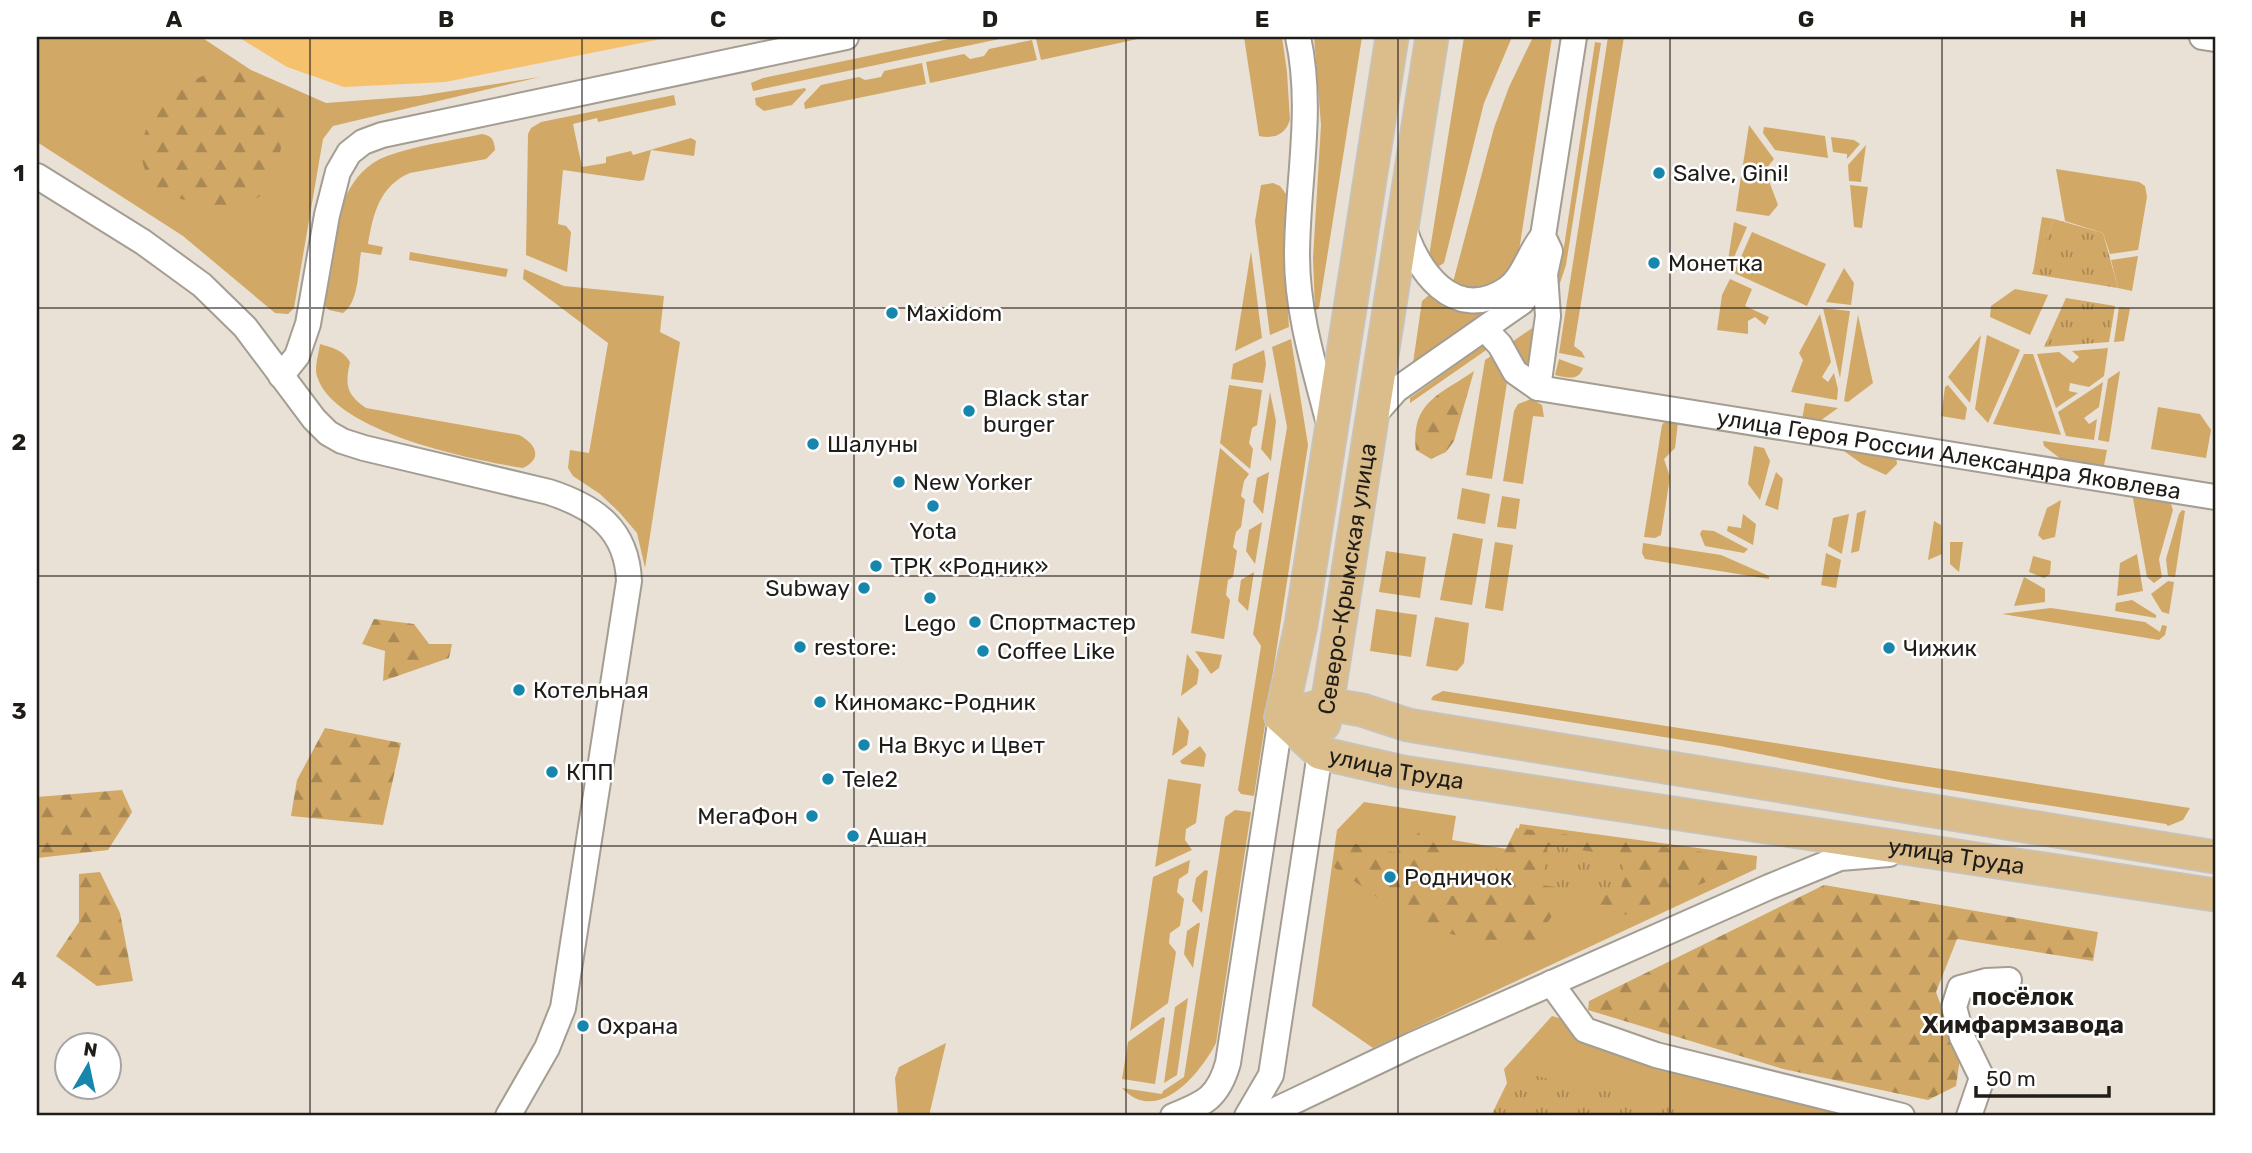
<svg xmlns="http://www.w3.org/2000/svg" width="2252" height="1153" font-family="Rubik,sans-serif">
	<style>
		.green { fill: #d2a866 }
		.forest { fill: url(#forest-firs) }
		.park { fill: url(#park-tufts) }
		.water { fill: #f6c16d }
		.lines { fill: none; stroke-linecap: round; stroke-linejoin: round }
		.minor-casing { stroke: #a49d92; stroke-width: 28 }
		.major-casing { stroke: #c5c4c3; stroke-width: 35 }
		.minor { stroke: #fff; stroke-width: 24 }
		.major { stroke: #dabd8b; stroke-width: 32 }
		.grid { fill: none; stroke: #201d19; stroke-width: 2; stroke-opacity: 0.55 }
		.poi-dot { fill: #1686ac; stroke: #fff; stroke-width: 2.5 }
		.labels { text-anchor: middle; stroke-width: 5; stroke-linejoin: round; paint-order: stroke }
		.poi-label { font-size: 23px; fill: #201d19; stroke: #fff; text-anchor: start }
		.street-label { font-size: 23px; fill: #201d19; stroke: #fff }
		.neighbourhood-label { font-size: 24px; font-weight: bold; fill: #201d19; stroke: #fff }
		.neatline { fill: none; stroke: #201d19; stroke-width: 2.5 }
		.grid-label { font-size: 23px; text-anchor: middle; font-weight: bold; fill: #201d19 }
	</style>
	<defs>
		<pattern id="forest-firs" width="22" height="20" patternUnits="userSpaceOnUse" patternTransform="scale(1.75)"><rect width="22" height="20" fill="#d2a866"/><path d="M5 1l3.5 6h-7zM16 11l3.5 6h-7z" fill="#aa8853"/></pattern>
		<pattern id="park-tufts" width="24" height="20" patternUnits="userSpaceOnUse" patternTransform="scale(1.75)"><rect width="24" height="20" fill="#d2a866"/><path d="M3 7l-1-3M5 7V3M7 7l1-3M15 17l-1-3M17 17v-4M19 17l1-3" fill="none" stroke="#aa8853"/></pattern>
	</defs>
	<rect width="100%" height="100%" fill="#e9e1d6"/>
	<!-- green -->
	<g class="green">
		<path d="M37,37H201L251,70L326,103L419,96L540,77L333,126L323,139L294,308L288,314L275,313L183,236L37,142Z"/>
		<path d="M958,37H1009L753,91L751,83L763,78Z"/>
		<path d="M1048,37H1147L1041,60L1036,39Z"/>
		<path d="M1244,37H1282L1287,72L1290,120C1285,135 1274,139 1259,136Z"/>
		<path d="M1314,37H1362L1319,308L1315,311L1313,258L1321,125Z"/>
		<path d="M1464,37H1512L1484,103L1444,263L1436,268L1429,256Z"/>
		<path d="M1533,37H1552L1519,251C1508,282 1486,296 1453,282L1494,128L1509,87Z"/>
		<path d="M1608,37H1624L1574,346L1582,352L1585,358L1559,353Z"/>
		<path d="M1032,40L1037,60L930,83L926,62L964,54L970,59L984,56L989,49Z"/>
		<path d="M1595,42L1601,43L1566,265L1560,283L1553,297V287L1562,260Z"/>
		<path d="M922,63L926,84L805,109L804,103L821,85L859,77L865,80L881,77L884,71Z"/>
		<path d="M805,88L806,90L792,105L764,111L756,105L755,98Z"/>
		<path d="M674,95L676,105L598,122L597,118L573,124L582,167L606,163V157L631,151L633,155L691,138L696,141L694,156L651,150L644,180L639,181L563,170L558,224L566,226L571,232L567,272L526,255L528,134L531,128L541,122Z"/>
		<path d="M1749,125L1774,159L1762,174L1742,171Z"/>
		<path d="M1764,127L1825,136L1828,158L1775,150L1763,133Z"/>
		<path d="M482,134C492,136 494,139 495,150L486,159L410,173C379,186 373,215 368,244L383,247L381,255L361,252C358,270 359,302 343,313L329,310L324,305C332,255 331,177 387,156C417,145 451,141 482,134Z"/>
		<path d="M1831,137L1854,140L1860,144L1847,159V154L1833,152Z"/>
		<path d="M1866,145L1861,182L1849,181L1848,165Z"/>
		<path d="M2056,169L2139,182L2145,186L2147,197L2138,250L2110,254L2103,233L2065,221Z"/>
		<path d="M1741,176L1769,181L1778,205L1769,216L1736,211Z"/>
		<path d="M1273,183L1280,186L1286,194L1284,246L1289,327L1270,335L1255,221L1261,185Z"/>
		<path d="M1850,185L1868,187L1862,228L1854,227Z"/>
		<path d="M2042,217L2054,219L2033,273Z"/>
		<path d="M1734,222L1747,227L1732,262L1728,260Z"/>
		<path d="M1752,232L1826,264L1807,306L1734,273Z"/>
		<path d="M1251,251L1262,338L1235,351Z"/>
		<path d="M410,252L508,269L506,277L409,260Z"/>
		<path d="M2138,256L2132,291L2118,288L2111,260Z"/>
		<path d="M1844,268L1854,283L1851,305L1826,302Z"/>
		<path d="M524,269L564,286L664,296L660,332L680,342L645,568L637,533L620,513L600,494L573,476L568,468L570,450L589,453L608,343L523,279Z"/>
		<path d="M1730,279L1752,289L1745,306L1769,317L1765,325L1755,317L1748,321V334L1717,330L1722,295Z"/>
		<path d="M2015,289L2048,295L2030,335L1990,317L1991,306Z"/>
		<path d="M1429,295C1450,311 1467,313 1493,311L1413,363L1422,301Z"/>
		<path d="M2119,307L2130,308L2124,341L2114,342Z"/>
		<path d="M1823,308L1850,311L1840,378Z"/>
		<path d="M1820,314L1831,362L1822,377L1828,382L1834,373L1838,389L1837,400L1791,392L1803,360L1799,353Z"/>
		<path d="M1858,315L1873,383L1848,402L1844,401Z"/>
		<path d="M1541,322L1530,364C1520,363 1515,352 1509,344Z"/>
		<path d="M1981,335L1970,403L1948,377Z"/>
		<path d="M1987,335L2020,350L1988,423L1975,409Z"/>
		<path d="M1291,339L1308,445L1254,796L1241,794L1238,790L1261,646L1253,634L1287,427L1272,347Z"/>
		<path d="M320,344C333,348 343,350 350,362C345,385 346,394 366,408L519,435C535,443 544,458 523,468C473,460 333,432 317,376C314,368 319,353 320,344Z"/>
		<path d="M1485,344L1492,346L1410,403V398Z"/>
		<path d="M2108,348L2104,376L2089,387L2070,383L2069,391L2078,393L2056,408L2037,354L2059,352L2073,363L2079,357L2072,351Z"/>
		<path d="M1264,350L1266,364L1263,383L1231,379L1233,364Z"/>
		<path d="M1497,352L1508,376L1492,479L1466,475L1485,360Z"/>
		<path d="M2024,354H2033L2061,435L1993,424Z"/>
		<path d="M1559,359L1583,368C1579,381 1567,378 1555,375Z"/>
		<path d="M2120,371L2109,442L2098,440L2108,379Z"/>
		<path d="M2103,382L2099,407L2084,418L2089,424L2097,419L2094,440L2066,436L2058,412Z"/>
		<path d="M1229,385L1262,390L1257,425L1252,428L1249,443L1253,449L1250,469L1220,443Z"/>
		<path d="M1948,385L1967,408L1965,420L1941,416L1945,387Z"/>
		<path d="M1270,392L1276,421L1271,461L1261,449Z"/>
		<path d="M1531,399L1542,405L1544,417L1533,416L1523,484L1503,481L1514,411L1518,404Z"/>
		<path d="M1805,403L1838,408L1813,426L1801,425Z"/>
		<path d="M2158,407L2200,414L2211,430L2206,458L2151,449Z"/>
		<path d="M1666,420L1678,422L1675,448L1664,459L1670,477L1661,535L1655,538L1644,537L1662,425Z"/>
		<path d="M2043,441L2107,450L2103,471L2070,466L2044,446Z"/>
		<path d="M1754,446L1764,448L1770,461L1760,500L1748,484Z"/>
		<path d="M1837,446L1896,456L1897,464L1886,475L1862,464Z"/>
		<path d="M1220,448L1249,474L1244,481L1241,496L1245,500L1241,527L1236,532L1233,547L1237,551L1233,577L1228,580L1226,595L1230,600L1224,639L1191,633Z"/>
		<path d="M1269,472L1263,514L1253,502L1257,478Z"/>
		<path d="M1776,472L1783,479L1778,510L1765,505Z"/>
		<path d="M1462,488L1490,494L1485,524L1457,519Z"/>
		<path d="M2132,493L2169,498L2173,510L2159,559L2162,577L2154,583L2147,577Z"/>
		<path d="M1502,496L1520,499L1516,529L1497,527Z"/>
		<path d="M2061,500L2055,537L2043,540L2038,535L2047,508Z"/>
		<path d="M1866,510L1859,551L1851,553L1857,513Z"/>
		<path d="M2182,510L2185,511L2175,577L2168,576L2166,559L2179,514Z"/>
		<path d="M1743,514L1756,524L1753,545L1727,531L1728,526L1741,528Z"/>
		<path d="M1849,514L1842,553V554L1828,546L1833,518Z"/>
		<path d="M1934,521L1941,525L1942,554L1928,560Z"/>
		<path d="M1262,522L1255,564L1246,551L1249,530Z"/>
		<path d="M1702,530L1714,531L1748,549L1744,553L1705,546L1700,534Z"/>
		<path d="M1453,533L1483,539L1472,605L1440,600Z"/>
		<path d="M1495,542L1513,545L1503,611L1485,608Z"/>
		<path d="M1950,542H1963L1959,572L1950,564Z"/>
		<path d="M1643,543L1721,555L1769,576V579L1645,559L1642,553Z"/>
		<path d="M1386,551L1426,557L1420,598L1379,592Z"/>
		<path d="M1826,553L1841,560L1836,588L1821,585Z"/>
		<path d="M2137,554L2143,591L2117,596L2120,563Z"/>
		<path d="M2033,556L2051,561L2050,574L2044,578L2029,572Z"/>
		<path d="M1254,572L1248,611L1238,601L1241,580Z"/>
		<path d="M2024,577L2045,589V602L2014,606Z"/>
		<path d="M2168,581L2174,582L2169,614L2162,612L2151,594Z"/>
		<path d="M2132,600L2156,615V618L2115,611L2116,603Z"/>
		<path d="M2051,608L2145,622L2160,632L2162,625L2167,626L2165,635L2159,640L2002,614Z"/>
		<path d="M1376,609L1417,615L1411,657L1370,651Z"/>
		<path d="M1435,617L1469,623L1464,663L1457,671L1426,666Z"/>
		<path d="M1195,651L1222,655L1219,668L1211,674Z"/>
		<path d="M1187,654L1199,670L1197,684L1181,696Z"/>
		<path d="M1443,691L2190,808L2183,820L2168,826L2166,824L1894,781L1720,746L1431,700L1433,696Z"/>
		<path d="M1178,716L1189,731L1187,745L1172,756Z"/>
		<path d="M1200,746L1206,754L1204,767L1182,764L1180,761Z"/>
		<path d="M1168,779L1201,784L1196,823L1186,829L1185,840L1192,850L1155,867Z"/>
		<path d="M1364,802L1456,816L1452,840L1513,850L1520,824L1757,856L1756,869L1373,1048L1312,1006L1337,830Z"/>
		<path d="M1235,810L1251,812L1216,1043C1200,1074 1157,1126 1122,1088L1162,1094L1163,1091L1184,1077L1225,817Z"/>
		<path d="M1190,860L1188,873L1179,879L1177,892L1184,899L1180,926L1170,933L1169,943L1176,952L1168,1003L1130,1031L1153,877Z"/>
		<path d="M1205,870L1208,871L1202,913L1192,901L1196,878Z"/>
		<path d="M1198,923H1200L1193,968L1184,954L1187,931Z"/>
		<path d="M1188,998L1177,1075L1164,1083L1175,1007Z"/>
		<path d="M1552,1016L1894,1116H1665L1504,1069Z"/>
		<path d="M1163,1017L1165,1018L1155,1084L1122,1079L1128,1042Z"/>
		<path d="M946,1043L929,1116H898L895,1078L899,1067Z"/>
	</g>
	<!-- forest -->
	<g class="forest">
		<path d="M225,65L266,83L289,112L272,188L234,214L150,190L139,148L159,97Z"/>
		<path d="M1474,371L1454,441L1446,452L1431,459L1416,450C1411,401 1440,395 1474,371Z"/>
		<path d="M374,619L414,624L429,644H452L449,658L383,681L385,651L362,644Z"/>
		<path d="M325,728L401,743L383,825L291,816L297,780Z"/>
		<path d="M122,790L132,812L108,850L37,858V797Z"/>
		<path d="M1430,822L1441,836L1442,899L1488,885L1516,828L1742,857L1738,869L1609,921L1571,888L1529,950L1436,931L1390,906L1334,867L1347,842L1397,853Z"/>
		<path d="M100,872L120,913L133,981L97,986L56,956L79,922V874Z"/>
		<path d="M1824,885L2098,932L2093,961L1957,939L1936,992L1960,1058L1956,1086L1928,1100L1783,1069L1588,1010L1589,1001Z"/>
	</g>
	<!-- park -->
	<g class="park">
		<path d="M2054,219L2103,233L2118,288L2032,274Z"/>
		<path d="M2066,298L2115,306L2109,342L2044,347Z"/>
		<path d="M1548,845L1626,857L1620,897L1542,885Z"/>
		<path d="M1504,1069L1719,1116H1491L1507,1083Z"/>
	</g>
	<!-- water -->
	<path class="water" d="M238,37H671L445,82L344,87L287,67Z"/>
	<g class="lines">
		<defs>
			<g id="minor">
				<path d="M1298,37C1314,109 1297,183 1297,256C1297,313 1315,369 1329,424"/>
				<path d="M2202,37L2215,39"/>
				<path d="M37,176L143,242L202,285L245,327L314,419L328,433L342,441L364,448L549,492C595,507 627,529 629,581L563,1008L547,1048L508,1116"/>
				<path d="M1403,224C1415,269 1454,325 1507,289C1524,277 1529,252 1543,236"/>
				<path id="s1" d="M1485,329L1500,345L1515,372L1538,388L2215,497"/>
				<path d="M281,376L297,356L308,324L327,215L338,172L349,153L363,142L382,135L846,37"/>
				<path d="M1538,388L1548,316L1545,274"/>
				<path d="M1374,415L1396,390L1522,302L1545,274L1550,251L1543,236L1574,37"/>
				<path d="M1551,983L1585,1030L1656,1055L1902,1116"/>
				<path d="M1173,1116C1205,1103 1218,1098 1228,1063L1281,717"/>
				<path d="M1247,1116L1271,1075L1320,753"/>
				<path d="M1263,1116L1412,1045L1769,887L1840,858L1889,854"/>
				<path d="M1969,1116L1982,1078L1962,1037L1954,1007L1960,988L1986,981L2009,980"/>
			</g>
			<g id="major">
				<path id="s2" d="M1281,717L1320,753L1403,772L2215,895"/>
				<path d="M1281,717L1327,704L1362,710L1408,725L2215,857"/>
				<path d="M1281,717L1301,625L1392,37"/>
				<path id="s3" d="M1324,724L1432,37"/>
			</g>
		</defs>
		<!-- minor casing -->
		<use href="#minor" class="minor-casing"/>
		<!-- major casing -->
		<use href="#major" class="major-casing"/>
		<!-- minor -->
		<use href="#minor" class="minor"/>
		<!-- major -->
		<use href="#major" class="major"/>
	</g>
	<!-- grid -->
	<path class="grid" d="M310,37V1116M582,37V1116M854,37V1116M1126,37V1116M1398,37V1116M1670,37V1116M1942,37V1116M37,308H2215M37,576H2215M37,846H2215"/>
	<!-- markers -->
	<g class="poi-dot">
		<circle cx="1659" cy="173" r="7"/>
		<circle cx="1654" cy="263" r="7"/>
		<circle cx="892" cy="313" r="7"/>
		<circle cx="969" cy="411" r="7"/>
		<circle cx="813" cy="444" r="7"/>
		<circle cx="899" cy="482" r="7"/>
		<circle cx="933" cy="506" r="7"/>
		<circle cx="876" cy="566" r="7"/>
		<circle cx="864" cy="588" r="7"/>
		<circle cx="930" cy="598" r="7"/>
		<circle cx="975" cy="622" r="7"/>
		<circle cx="800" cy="647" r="7"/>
		<circle cx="1889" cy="648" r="7"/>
		<circle cx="983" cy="651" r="7"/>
		<circle cx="519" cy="690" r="7"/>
		<circle cx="820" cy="702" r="7"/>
		<circle cx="864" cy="745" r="7"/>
		<circle cx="552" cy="772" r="7"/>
		<circle cx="828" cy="779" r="7"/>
		<circle cx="812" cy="816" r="7"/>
		<circle cx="853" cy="836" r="7"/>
		<circle cx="1390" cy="877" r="7"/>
		<circle cx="583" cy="1026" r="7"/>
	</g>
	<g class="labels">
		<!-- poi labels -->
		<g class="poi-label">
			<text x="1673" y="181">Salve, Gini!</text>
			<text x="1668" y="271">Монетка</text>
			<text x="906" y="321">Maxidom</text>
			<text x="983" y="406">Black star<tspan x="983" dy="26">burger</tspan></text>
			<text x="827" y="452">Шалуны</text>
			<text x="913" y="490">New Yorker</text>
			<text x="933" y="539" text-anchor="middle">Yota</text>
			<text x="890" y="574">ТРК «Родник»</text>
			<text x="850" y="596" text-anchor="end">Subway</text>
			<text x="989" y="630">Спортмастер</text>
			<text x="930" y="631" text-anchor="middle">Lego</text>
			<text x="814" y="655">restore:</text>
			<text x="1903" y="656">Чижик</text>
			<text x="997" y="659">Coffee Like</text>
			<text x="533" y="698">Котельная</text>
			<text x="834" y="710">Киномакс-Родник</text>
			<text x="878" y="753">На Вкус и Цвет</text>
			<text x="566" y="780">КПП</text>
			<text x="842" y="787">Tele2</text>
			<text x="798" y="824" text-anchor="end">МегаФон</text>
			<text x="867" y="844">Ашан</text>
			<text x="1404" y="885">Родничок</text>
			<text x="597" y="1034">Охрана</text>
		</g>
		<!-- street labels -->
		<g class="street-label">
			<text dy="8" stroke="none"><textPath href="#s1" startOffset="497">улица Героя России Александра Яковлева</textPath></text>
			<text dy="8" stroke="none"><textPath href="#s3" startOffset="147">Северо-Крымская улица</textPath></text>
			<text dy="8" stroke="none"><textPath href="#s2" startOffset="131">улица Труда</textPath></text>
			<text dy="8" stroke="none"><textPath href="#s2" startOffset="698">улица Труда</textPath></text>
		</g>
		<!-- neighbourhood labels -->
		<g class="neighbourhood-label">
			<text x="2023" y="1005">посёлок<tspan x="2023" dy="28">Химфармзавода</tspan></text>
		</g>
	</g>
	<!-- border -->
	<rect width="2252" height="1153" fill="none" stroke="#ffffff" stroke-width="77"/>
	<!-- north arrow -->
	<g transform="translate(88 1066) rotate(9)"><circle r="33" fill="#ffffff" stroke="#a6a5a3" stroke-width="2"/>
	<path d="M0-5L12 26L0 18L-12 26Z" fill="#1686ac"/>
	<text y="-10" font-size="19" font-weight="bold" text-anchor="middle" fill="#201d19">N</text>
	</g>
	<!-- scale -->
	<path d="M1976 1086v10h133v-10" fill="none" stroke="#201d19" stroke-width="3.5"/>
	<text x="1986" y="1086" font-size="21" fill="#201d19" stroke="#ffffff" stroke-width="5" paint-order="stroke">50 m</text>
	<rect x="38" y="38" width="2176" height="1076" class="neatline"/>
	<g class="grid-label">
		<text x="174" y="27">A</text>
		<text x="446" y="27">B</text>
		<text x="718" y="27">C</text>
		<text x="990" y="27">D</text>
		<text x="1262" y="27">E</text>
		<text x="1534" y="27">F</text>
		<text x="1806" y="27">G</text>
		<text x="2078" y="27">H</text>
		<text x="19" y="181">1</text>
		<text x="19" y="450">2</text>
		<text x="19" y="719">3</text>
		<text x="19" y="988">4</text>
	</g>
</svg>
